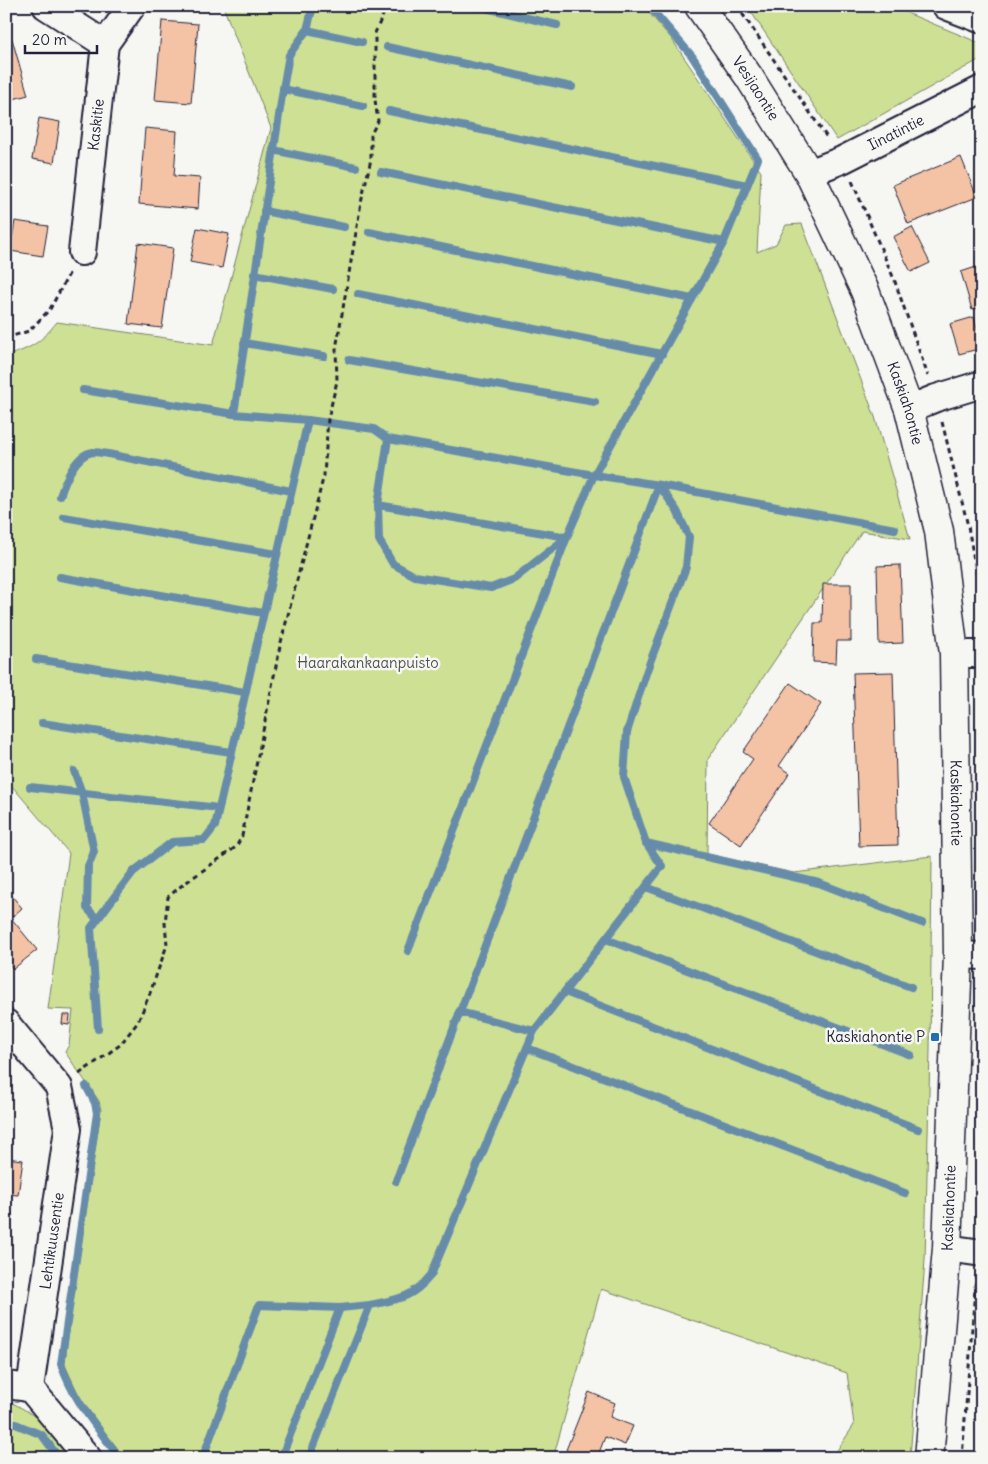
<svg xmlns="http://www.w3.org/2000/svg" width="988" height="1464" font-family="Delius,sans-serif">
	<style>
		.green { fill: #cee094; stroke: #788168 }
		.lines { fill: none; stroke-linecap: round; stroke-linejoin: round }
		.stream { stroke: #668caa; stroke-width: 8 }
		.building { fill: #f4c3a5; stroke: #22223b }
		.minor-casing { stroke: #22223b; stroke-width: 30 }
		.tertiary-casing { stroke: #22223b; stroke-width: 31 }
		.path { stroke: #22223b; stroke-width: 3; stroke-dasharray: 5 4; stroke-linecap: butt }
		.minor { stroke: #f6f6f2; stroke-width: 26 }
		.tertiary { stroke: #f6f6f2; stroke-width: 28 }
		.poi-dot { fill: #1f6fb2; stroke: #f6f6f2; stroke-width: 2 }
		.labels { text-anchor: middle; stroke-width: 5; stroke-linejoin: round; paint-order: stroke }
		.street-label { font-size: 15px; fill: #22223b; stroke: #f6f6f2 }
		.park-label { font-size: 15px; fill: #4d5251; stroke: #f6f6f2 }
		.poi-label { font-size: 15px; fill: #22223b; stroke: #f6f6f2; text-anchor: end }
	</style>
	<rect width="100%" height="100%" fill="#f6f6f2"/>
	<filter id="ink" filterUnits="userSpaceOnUse"><feTurbulence type="fractalNoise" baseFrequency=".02" numOctaves="2"/><feDisplacementMap in="SourceGraphic" scale="10" xChannelSelector="R" yChannelSelector="G"/><feConvolveMatrix kernelMatrix="1 2 1 2 8 2 1 2 1" color-interpolation-filters="sRGB"/></filter>
	<g filter="url(#ink)">
		<!-- green -->
		<g class="green">
			<path d="M223,6H643L671,38L761,172L757,252L776,244L786,225L802,224L875,417L910,539L862,531L708,759L707,854L794,873L932,856L930,1050L925,1260L910,1458H832L854,1425L847,1373L601,1289L553,1458H125L82,1402L65,1365L67,1341L101,1110L99,1101L65,1052L69,1045L73,1010L48,1009L69,853L6,779V356C32,348 40,343 57,322L213,345L271,128Z"/>
			<path d="M747,6H890L982,44V58L837,140Z"/>
			<path d="M6,1400C34,1412 58,1434 76,1458H6Z"/>
		</g>
		<g class="lines">
			<!-- stream -->
			<g class="stream">
				<path d="M477,6L557,25"/>
				<path d="M307,30L362,42"/>
				<path d="M387,47L572,87"/>
				<path d="M283,89L363,106"/>
				<path d="M389,111L747,185"/>
				<path d="M273,150L356,167"/>
				<path d="M381,172L724,242"/>
				<path d="M264,211L344,227"/>
				<path d="M369,232L692,299"/>
				<path d="M254,274L333,289"/>
				<path d="M358,294L662,354"/>
				<path d="M244,343L324,356"/>
				<path d="M349,360L595,402"/>
				<path d="M83,390L234,414L308,420L374,429L388,439L594,475L659,485L895,529"/>
				<path d="M234,414L283,89L289,55L307,30L313,6"/>
				<path d="M388,439L378,505L379,540L393,564L415,576L491,588L514,579L566,538"/>
				<path d="M60,496C65,482 75,454 93,452C99,452 107,454 113,455L291,491"/>
				<path d="M378,505L567,537"/>
				<path d="M64,517L277,554"/>
				<path d="M60,577L263,613"/>
				<path d="M36,659L245,692"/>
				<path d="M42,723L231,752"/>
				<path d="M74,771L82,793L94,852L88,866L87,908L97,919"/>
				<path d="M30,787L219,808"/>
				<path d="M646,843L819,883L922,923"/>
				<path d="M646,887L911,987"/>
				<path d="M606,939L911,1055"/>
				<path d="M408,951L567,537L594,475L724,242L758,159L692,56L649,6"/>
				<path d="M565,992L918,1129"/>
				<path d="M459,1012L534,1031"/>
				<path d="M98,1029L91,928L133,872L172,842L204,840L215,826L308,420"/>
				<path d="M527,1048L905,1193"/>
				<path d="M86,1086L95,1103L97,1113L61,1364C73,1400 97,1427 120,1458"/>
				<path d="M396,1181L659,485"/>
				<path d="M6,1420L42,1435L59,1458"/>
				<path d="M203,1457L259,1305L340,1308L370,1305"/>
				<path d="M281,1458L340,1308"/>
				<path d="M309,1458L370,1305C399,1299 411,1299 431,1275L534,1031L662,866L646,843L624,777L627,732L647,670L686,567L689,537L677,511L659,485"/>
			</g>
		</g>
		<!-- building -->
		<g class="building">
			<path d="M162,21L198,24L191,103L155,100Z"/>
			<path d="M12,39L28,95L6,101V41Z"/>
			<path d="M39,118L60,122L54,163L32,159Z"/>
			<path d="M145,128L177,131L174,176L200,178L198,209L139,204Z"/>
			<path d="M6,144H9L6,171Z"/>
			<path d="M961,157L977,197L908,224L893,185Z"/>
			<path d="M15,221L48,226L43,256L10,251Z"/>
			<path d="M912,227L930,263L911,272L893,237Z"/>
			<path d="M197,228L229,234L222,268L190,262Z"/>
			<path d="M138,243L173,248L162,328L128,324Z"/>
			<path d="M982,265V307L972,310L961,272Z"/>
			<path d="M974,317L982,348L959,354L950,324Z"/>
			<path d="M900,565L903,643L879,644L877,566Z"/>
			<path d="M823,584H851V641H837L836,663L813,662L814,623H822Z"/>
			<path d="M893,672L898,845L859,846L853,673Z"/>
			<path d="M790,683L821,704L779,766L790,773L741,845L709,823L753,759L743,752Z"/>
			<path d="M6,889L22,908L11,918L37,950L13,969L6,961Z"/>
			<path d="M63,1015H70L69,1025L62,1024Z"/>
			<path d="M6,1158L23,1160L18,1195L6,1194Z"/>
			<path d="M589,1392L615,1403L610,1417L633,1426L625,1445L605,1437L597,1458H584L566,1450Z"/>
		</g>
		<g class="lines">
			<defs>
				<g id="minor">
					<path d="M46,6L105,44"/>
					<path d="M946,6L982,20"/>
					<path id="s1" d="M809,173L842,160L982,89"/>
					<path id="s2" d="M82,252L105,44L132,6"/>
					<path d="M909,409L936,398L982,384"/>
					<path d="M954,654H982"/>
					<path d="M958,955L982,956"/>
					<path d="M6,1023L59,1087L68,1129L30,1388L88,1458"/>
					<path d="M947,1248L982,1253"/>
					<path d="M6,1385L30,1388"/>
				</g>
				<g id="tertiary">
					<path id="s3" d="M699,6L749,77L809,173L865,291L909,409L939,531L954,654L958,955L947,1248L929,1458"/>
				</g>
			</defs>
			<!-- minor casing -->
			<use href="#minor" class="minor-casing"/>
			<!-- tertiary casing -->
			<use href="#tertiary" class="tertiary-casing"/>
			<!-- path -->
			<g class="path">
				<path d="M737,6L828,139"/>
				<path d="M852,181L894,279L928,376"/>
				<path d="M6,338L29,331L50,309L70,272"/>
				<path d="M942,422L968,526L982,605"/>
				<path d="M79,1074L120,1045L138,1022L150,993L167,945L165,923L168,897L181,886L236,847L242,836L280,646L324,475L328,419L337,381L336,349L361,203L371,159V134L378,121L375,100V33L387,6"/>
				<path d="M979,1228L982,1170"/>
				<path d="M962,1458L976,1276"/>
			</g>
			<!-- minor -->
			<use href="#minor" class="minor"/>
			<!-- tertiary -->
			<use href="#tertiary" class="tertiary"/>
		</g>
	</g>
	<!-- markers -->
	<rect class="poi-dot" x="930" y="1032" width="10" height="10" rx="2.5"/>
	<g class="labels">
		<!-- street labels -->
		<g class="street-label">
			<text dy="5" stroke="none"><textPath href="#s3" startOffset="100">Vesijaontie</textPath></text>
			<text dy="5" stroke="none"><textPath href="#s2" startOffset="128">Kaskitie</textPath></text>
			<text dy="5" stroke="none"><textPath href="#s1" startOffset="96">Iinatintie</textPath></text>
			<text dy="5" stroke="none"><textPath href="#s3" startOffset="450">Kaskiahontie</textPath></text>
			<text dy="5" stroke="none"><textPath href="#s3" startOffset="855">Kaskiahontie</textPath></text>
			<text transform="translate(949 1208) rotate(-88)" y="5">Kaskiahontie</text>
			<text transform="translate(52 1241) rotate(-82)" y="5">Lehtikuusentie</text>
		</g>
		<!-- park labels -->
		<g class="park-label">
			<text x="368" y="668">Haarakankaanpuisto</text>
		</g>
		<!-- poi labels -->
		<g class="poi-label">
			<text x="925" y="1042">Kaskiahontie P</text>
		</g>
	</g>
	<!-- margin -->
	<rect width="988" height="1464" fill="none" stroke="#f6f6f2" stroke-width="25"/>
	<rect x="12" y="12" width="963" height="1439" fill="none" stroke="#22223b" stroke-width="2" filter="url(#ink)"/>
	<!-- scale -->
	<path d="M25 45v8h72v-8" fill="none" stroke="#22223b" stroke-width="2.5"/>
	<text x="32" y="45" font-size="15" fill="#22223b" stroke="#f6f6f2" stroke-width="4" paint-order="stroke">20 m</text>
</svg>
